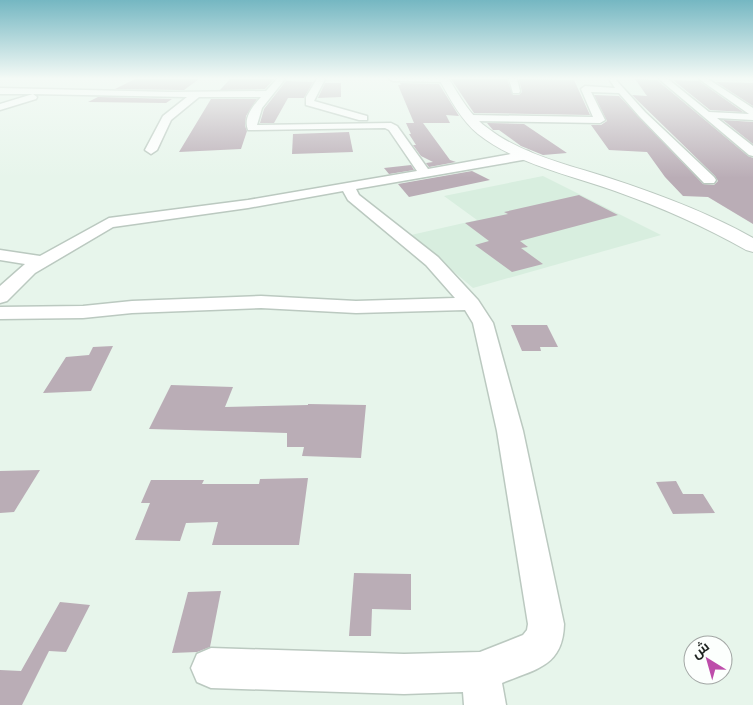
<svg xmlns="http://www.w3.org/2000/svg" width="753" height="705" font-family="Barlow,Cairo,sans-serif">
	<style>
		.built { fill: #d8eedf }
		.building { fill: #baadb6 }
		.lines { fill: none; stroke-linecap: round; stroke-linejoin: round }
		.street-casing { stroke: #bbc9c0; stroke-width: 3 }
		.secondary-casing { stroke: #bbc9c0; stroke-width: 2 }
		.street { fill: #fff; fill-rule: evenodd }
		.secondary { fill: #fff; fill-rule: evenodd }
	</style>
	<rect width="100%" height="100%" fill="#e7f5eb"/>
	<!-- built -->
	<path class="built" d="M543,176L661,235L473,288L411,235L477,220L444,196Z"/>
	<!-- building -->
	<g class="building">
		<path d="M135,79H199L184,90L115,89Z"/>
		<path d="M230,79H274L265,89L220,90Z"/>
		<path d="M451,79H507L513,95H519L522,92L519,79L574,80L590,115L474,113Z"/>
		<path d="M635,79L657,80L748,156L753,158V224L708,197L683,196L665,177L647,152L609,150L591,125H601L607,121L594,95L619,96L703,184L714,185L718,181L715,176L632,95L647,96Z"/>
		<path d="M673,80L699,81L743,112L710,110Z"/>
		<path d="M286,81L313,82L304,98H288L274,123H260L264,109Z"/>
		<path d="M716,82L753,83V106Z"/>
		<path d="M325,83H341V97L318,98Z"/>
		<path d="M400,83L439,84L459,116L446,115L450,123H423L450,160L456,162L429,167L426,163L433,162L421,156L413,145H416L409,134H411L406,123H414L398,85H401Z"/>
		<path d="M98,97L172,99L166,103L88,102Z"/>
		<path d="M211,99H257L246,116L245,126L247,131L241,149L179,152Z"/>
		<path d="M723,120L753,122V144Z"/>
		<path d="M487,123L524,124L567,153L543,155L521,146L499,130H493Z"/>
		<path d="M349,132L353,152L292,154L293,134Z"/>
		<path d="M411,165L414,170L389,174L384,168Z"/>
		<path d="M472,171L490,180L409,197L398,184Z"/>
		<path d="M579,195L618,215L520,241L528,247L521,248L543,264L512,272L475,245L489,241L465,223L508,214L504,212Z"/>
		<path d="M511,325H547L558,347H540L541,351H522Z"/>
		<path d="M113,346L91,391L43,393L66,357L89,355L93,347Z"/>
		<path d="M171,385L233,387L225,407L308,405V404L366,405L361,458L302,456L304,447H287V433L149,429Z"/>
		<path d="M40,470L14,512L0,513V471Z"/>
		<path d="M308,478L299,545H212L218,522L186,523L180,541L135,540L150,503H141L151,480H204L202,484H259L260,479Z"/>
		<path d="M676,481L683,494H703L715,513L673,514L656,482Z"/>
		<path d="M354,573L411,574V610L372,609L371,636H349Z"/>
		<path d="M221,591L210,647L197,652L172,653L188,592Z"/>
		<path d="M60,602L90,605L66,652L49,651L22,705H0V670L21,671Z"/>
	</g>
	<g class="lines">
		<defs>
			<g id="street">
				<path d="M277,79H285L262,108L257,125L391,123L397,126L428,169L528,151L534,155L528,159L356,189L359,195L438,257L478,300L493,323L523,431L564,624C563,667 535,669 502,683L506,705H464L463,692L404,694L211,688L197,682L191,668L197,654L211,648L404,654L480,652L523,635L527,630L528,624L497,431L473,323L465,310L356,313L261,308L132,313L83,318L0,319V307L83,306L132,301L261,296L356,301L455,298L426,265L348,200L343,191L248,208L113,227L35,273L7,301L0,303V286L25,264L0,260V250L40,256L109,218L248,200L417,171L389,130L385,128L248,130C243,118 253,106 261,97H199L171,120L157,150L151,154L145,150L163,116L187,97L33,94L37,97L36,99L0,110V104L33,94H0V88L171,92L266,91Z"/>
				<path d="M317,79H325L314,101L367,116V120H359L306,105V97Z"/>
				<path d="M389,79H447L448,80L444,82L393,81Z"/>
				<path d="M509,79H517L520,91L519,93H513Z"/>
				<path d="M609,79H615L645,112L714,177L716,180L714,183H704L639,116L619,93L591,92L605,120L600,123L470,121L465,118L470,115L593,117L581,89L585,86L615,88Z"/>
				<path d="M659,79H668L709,112L749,114L699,79H708L753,108V120L717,118L753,146V156L749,155Z"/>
			</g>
			<path id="secondary" d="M439,79H449C460,97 471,117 489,129C523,155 569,165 609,178C658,194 707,212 753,238V252L746,250C704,226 660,207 615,191C570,175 516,164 478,134C461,120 450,99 439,79Z"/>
		</defs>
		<!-- street casing -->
		<use href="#street" class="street-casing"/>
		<!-- secondary casing -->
		<use href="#secondary" class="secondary-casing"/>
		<!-- street -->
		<use href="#street" class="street"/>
		<!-- secondary -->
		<use href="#secondary" class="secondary"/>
	</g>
	<!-- sky -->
	<linearGradient id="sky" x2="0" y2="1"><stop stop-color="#75b7c2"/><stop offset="0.44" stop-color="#f4faf6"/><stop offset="1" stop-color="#f4faf6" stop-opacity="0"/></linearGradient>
	<rect width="753" height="178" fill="url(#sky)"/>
	<!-- north arrow -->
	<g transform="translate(708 660) rotate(323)"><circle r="24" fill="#fcfffd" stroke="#a3a7a5"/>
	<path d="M0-4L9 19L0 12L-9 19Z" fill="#bd4daa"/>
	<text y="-8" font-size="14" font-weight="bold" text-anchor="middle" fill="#1e2320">ش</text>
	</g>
</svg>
